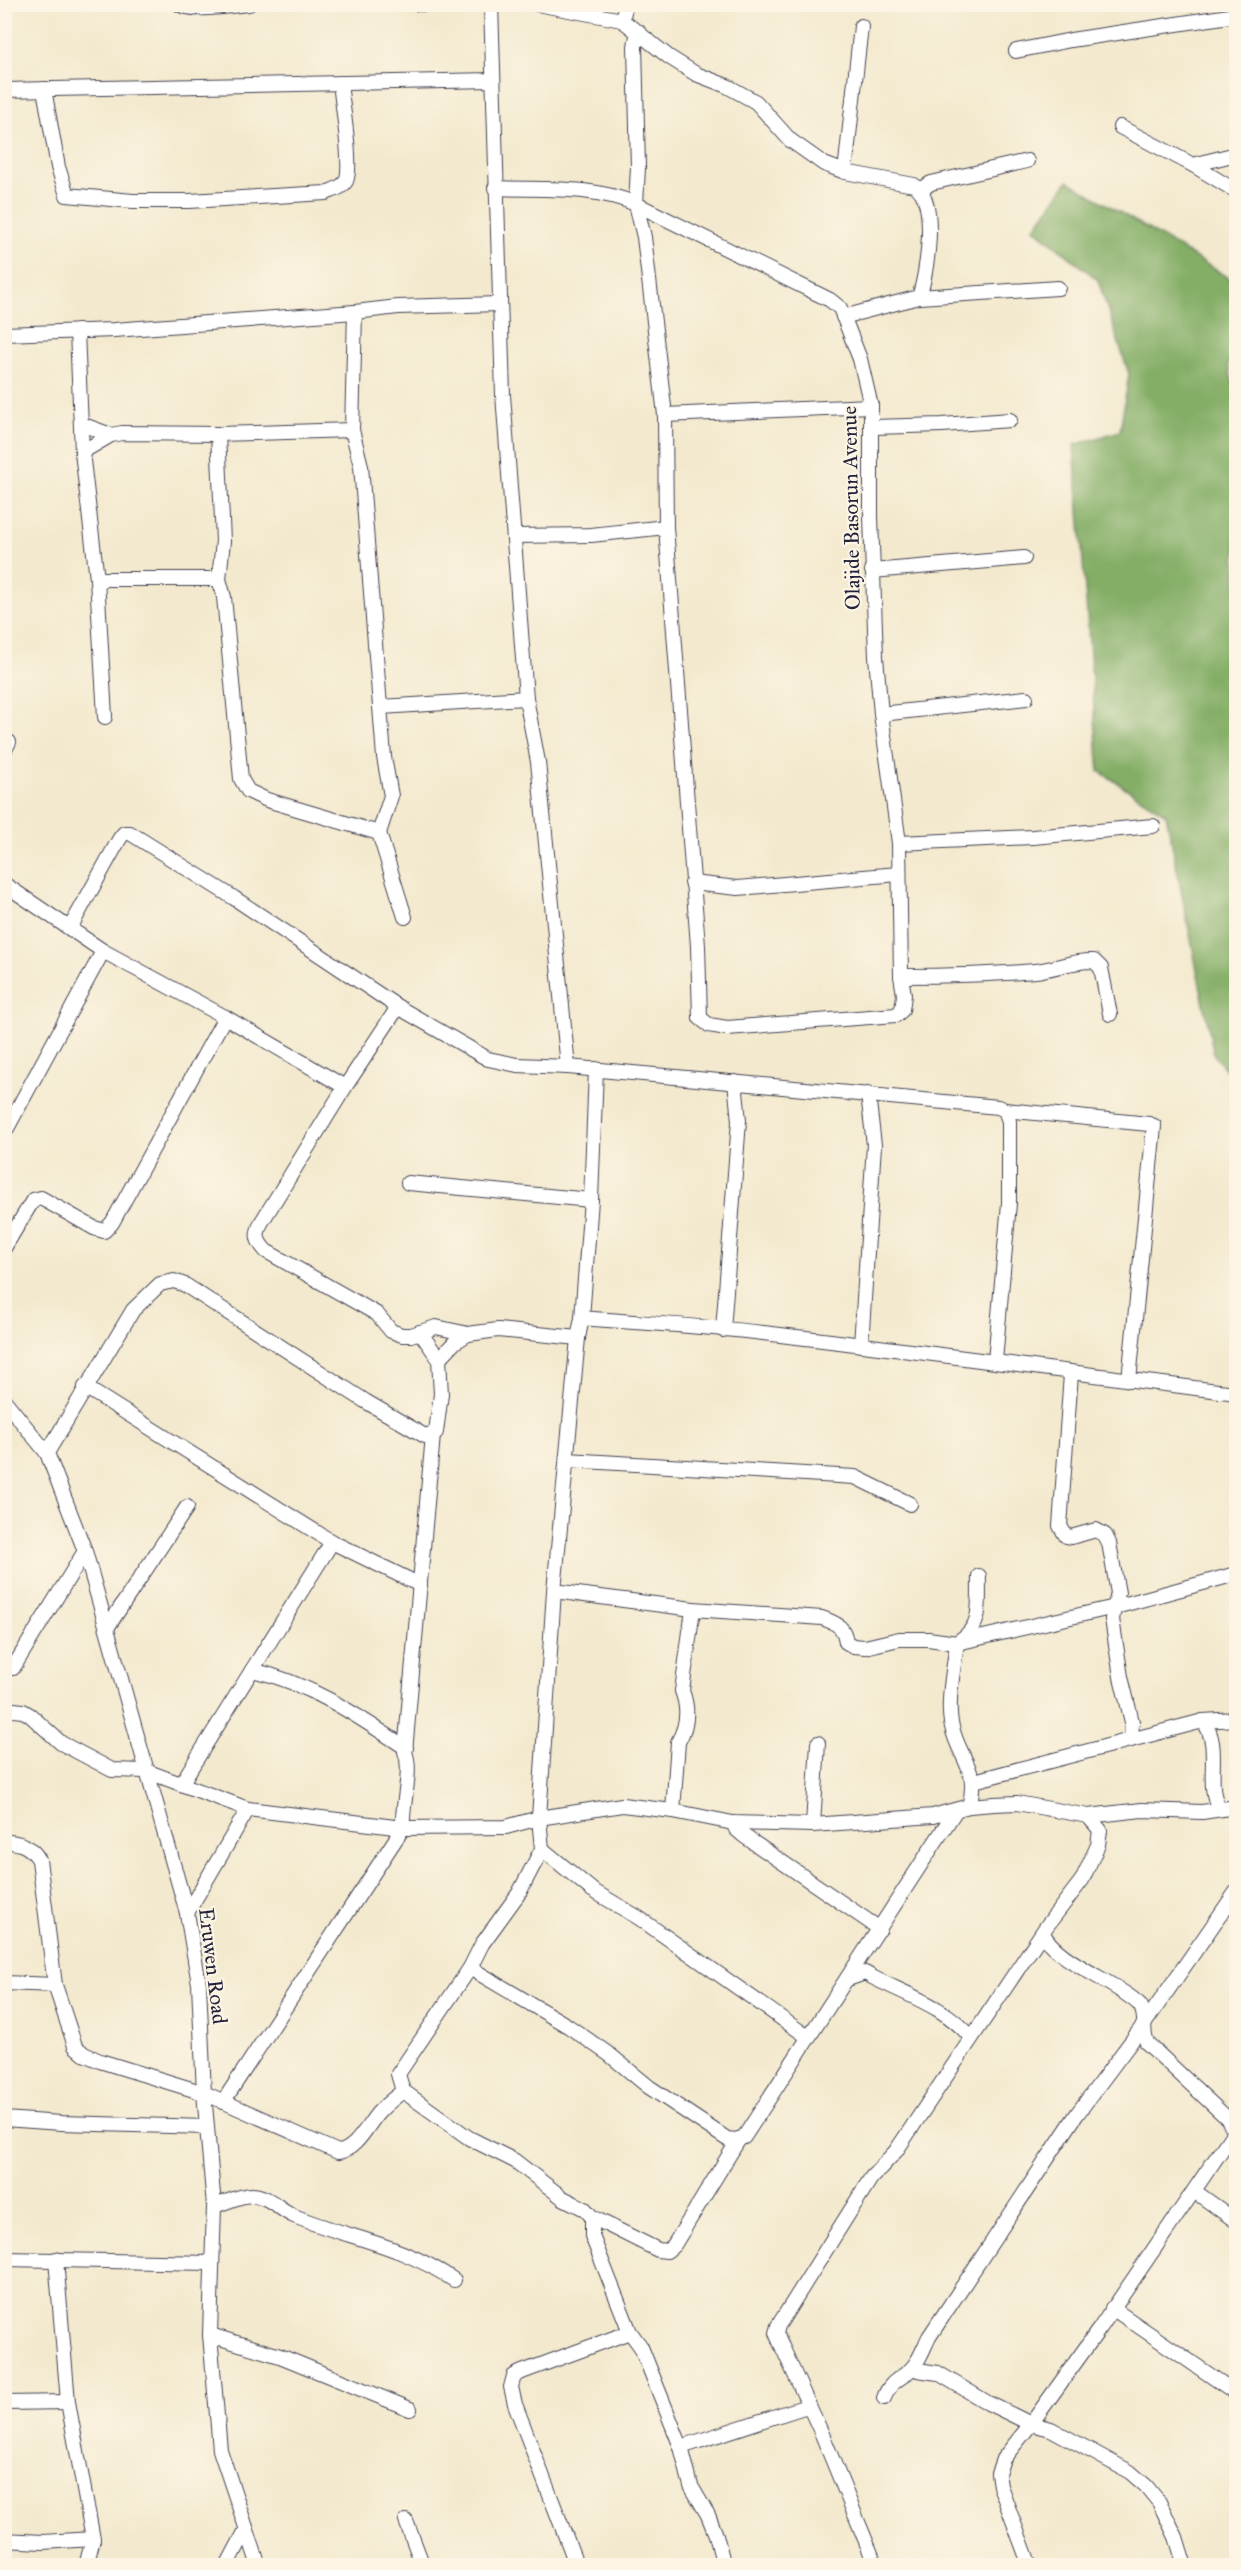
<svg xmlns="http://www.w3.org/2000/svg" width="1241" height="2570" font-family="'IM FELL Great Primer',serif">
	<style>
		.forest { fill: #84ae66; stroke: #536850; stroke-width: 1.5 }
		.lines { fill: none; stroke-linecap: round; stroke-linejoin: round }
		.minor-casing { stroke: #414051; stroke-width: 16 }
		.minor { stroke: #fff; stroke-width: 14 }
		.labels { text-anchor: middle; stroke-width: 4.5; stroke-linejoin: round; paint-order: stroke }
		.street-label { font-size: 21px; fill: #22223b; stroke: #fcf5e5 }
	</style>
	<rect width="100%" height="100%" fill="#fcf5e5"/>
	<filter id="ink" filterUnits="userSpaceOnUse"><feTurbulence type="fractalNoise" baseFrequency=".0167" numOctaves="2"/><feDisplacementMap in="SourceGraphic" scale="12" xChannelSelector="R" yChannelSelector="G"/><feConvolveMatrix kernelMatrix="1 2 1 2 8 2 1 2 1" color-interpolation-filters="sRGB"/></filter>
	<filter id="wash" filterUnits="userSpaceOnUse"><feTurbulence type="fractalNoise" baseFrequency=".008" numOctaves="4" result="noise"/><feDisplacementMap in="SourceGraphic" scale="24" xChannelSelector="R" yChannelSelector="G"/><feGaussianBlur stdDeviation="1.35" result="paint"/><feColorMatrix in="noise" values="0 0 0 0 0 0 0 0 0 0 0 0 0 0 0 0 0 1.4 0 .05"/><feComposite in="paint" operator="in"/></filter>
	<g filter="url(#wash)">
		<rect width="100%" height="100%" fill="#f3e9ce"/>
		<!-- forest -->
		<path class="forest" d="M1068,181L1236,282V351L1228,365L1236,393V1082L1214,1055L1166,814L1099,771L1074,445L1120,431L1129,374L1098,280L1034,228Z"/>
	</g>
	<g filter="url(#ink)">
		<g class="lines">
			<defs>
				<g id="minor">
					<path d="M179,4C191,13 233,5 249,4"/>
					<path d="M419,4H435"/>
					<path d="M491,4L503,395L526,698L538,762L568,1067"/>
					<path d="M537,4L622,20L669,57L696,74L727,86L756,102L790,140L824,164L845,172L914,185C939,198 927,274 919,297L843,317"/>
					<path d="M622,20L626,4"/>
					<path d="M1016,51L1071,40L1236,15"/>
					<path d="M44,89L58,167L67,195L133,201H189L326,193C333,190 342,188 346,181C353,167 342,103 340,83"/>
					<path d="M4,90L493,80"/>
					<path d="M1120,127L1193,165L1236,191"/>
					<path d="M1193,165L1236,154"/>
					<path d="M845,172L861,26"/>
					<path d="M495,188C543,190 592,185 636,204L830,300L840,308L860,359L871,406V517L876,657L881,714L899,843L901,976L904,995L902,1010L896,1015L727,1028L709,1025L700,1018L698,946L666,527L665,415L644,237L636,204L638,167L635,46L638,31"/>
					<path d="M922,189L931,183L1027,161"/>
					<path d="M919,297L1058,288"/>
					<path d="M355,312L352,430L361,466L384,757L391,796L379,833"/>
					<path d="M77,331L82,452L97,579L105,717"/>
					<path d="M4,334L114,330L355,312L398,307L499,304"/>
					<path d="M665,415L871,406"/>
					<path d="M81,424L111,435"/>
					<path d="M873,427L942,425L1010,420"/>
					<path d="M218,434L223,541L219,579"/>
					<path d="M82,452L111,435L122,433L218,434L352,430"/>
					<path d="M514,536L591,535L666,527"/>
					<path d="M872,571L1024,558"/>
					<path d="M97,579H219L224,597L241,779L248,791L267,800L379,833L405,917"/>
					<path d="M381,707L526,698"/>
					<path d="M881,714L1026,698"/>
					<path d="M4,751L9,742"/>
					<path d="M899,843L1033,837L1153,826"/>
					<path d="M692,883L738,888L898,874"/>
					<path d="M4,884L103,951L225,1017L345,1087"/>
					<path d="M70,928L120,838L124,833H130L234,898L398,1007L488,1059L517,1065L568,1067L998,1107L1005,1110L1009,1121V1203L995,1361"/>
					<path d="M901,976C946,976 990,975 1035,971C1055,969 1073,960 1094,961L1101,968L1110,1014"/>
					<path d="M398,1007L345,1087L261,1223C255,1236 257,1241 266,1251L377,1314L391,1331L402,1335H411L436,1327L468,1334L498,1330L578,1338"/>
					<path d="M596,1069L591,1200L582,1318L578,1338L554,1591L539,1818L542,1849L519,1893L482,1944L470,1968L398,2074L403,2091L469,2138L515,2161L563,2198L585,2209L592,2217V2236L630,2332L641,2347L681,2447L691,2486L708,2515L716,2535L724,2566"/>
					<path d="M1005,1110L1149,1124L1154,1126L1129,1380"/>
					<path d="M4,1134L103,951"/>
					<path d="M408,1183L591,1200"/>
					<path d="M4,1248L33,1200L41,1198L94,1228L104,1231L112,1223L225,1017"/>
					<path d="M582,1318C642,1323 703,1326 763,1333C921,1351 1079,1374 1236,1393"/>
					<path d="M723,1330L739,1121L735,1082"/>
					<path d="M861,1345L874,1145L868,1094"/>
					<path d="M439,1359L455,1342L468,1334"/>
					<path d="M1071,1374L1060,1526L1066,1536L1071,1537L1096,1530L1105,1535L1109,1543L1118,1593L1112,1619L1121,1677L1132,1722L1131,1740"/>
					<path d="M85,1387L332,1542L420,1585"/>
					<path d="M4,1400L47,1453L85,1551L187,1913L199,1984L204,2093L214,2206L210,2335L220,2450L259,2566"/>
					<path d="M47,1453L133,1310L160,1284L174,1281L185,1285L365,1401L425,1436L436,1432L441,1394L439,1359L420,1332"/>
					<path d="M567,1460L855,1477L910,1504"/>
					<path d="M554,1591L693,1609L822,1618C836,1623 844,1626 846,1642L853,1646L865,1647L899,1639H928L957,1643L1115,1607L1236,1574"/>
					<path d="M107,1628L187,1507"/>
					<path d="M959,1641C984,1625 978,1603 979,1576"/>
					<path d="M957,1643C954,1667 946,1704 952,1727C959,1759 980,1769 969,1806"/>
					<path d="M13,1668L85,1551"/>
					<path d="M252,1670C310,1683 358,1716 406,1748"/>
					<path d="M4,1709L23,1711L30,1715L61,1743L112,1770L146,1771L248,1809L403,1828L506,1827L539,1818L622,1805L673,1811L733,1823L813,1825L933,1816L969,1806L994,1804L1017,1803L1088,1816L1142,1810L1202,1812L1236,1807"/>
					<path d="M974,1781L1203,1721"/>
					<path d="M181,1784L332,1542"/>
					<path d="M1219,1808C1204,1782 1223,1746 1203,1721L1236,1719"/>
					<path d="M673,1811L678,1742C688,1725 689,1709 682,1691L693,1609"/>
					<path d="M733,1823L736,1829L744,1836L880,1929"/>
					<path d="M813,1825L818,1743"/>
					<path d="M4,1842C19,1841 32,1847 39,1860L55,1985L75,2046L84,2054L100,2061L204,2093L338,2152C356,2150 367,2126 378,2113C385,2105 394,2098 403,2091"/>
					<path d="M542,1849L592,1890L639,1918L808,2037"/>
					<path d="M187,1913L248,1809"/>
					<path d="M1043,1933C1055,1961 1117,1982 1140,2005C1148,2017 1141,2030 1147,2043L1228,2119L1234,2132"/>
					<path d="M470,1968L568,2026L610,2055L649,2087L727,2139L736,2140L744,2137L956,1810"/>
					<path d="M848,1979L865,1973L872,1977C905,1994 949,2008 971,2038"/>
					<path d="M4,1983L55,1985"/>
					<path d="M223,2102L403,1828C401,1806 413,1771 405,1752L433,1435"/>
					<path d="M4,2119L61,2123L207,2127"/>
					<path d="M1194,2191L1236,2221"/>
					<path d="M214,2206C225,2203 242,2194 253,2195C269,2196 280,2210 294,2216C351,2239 401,2244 454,2280"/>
					<path d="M592,2217L658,2250L667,2251L674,2245L739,2139"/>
					<path d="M4,2259L211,2263"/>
					<path d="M56,2259L68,2402L93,2539L86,2566"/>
					<path d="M1112,2308L1236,2393"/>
					<path d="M210,2335L280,2356L410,2409"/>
					<path d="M916,2365L918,2370L938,2373L988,2403L1031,2424L1051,2429L1130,2472L1146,2486L1159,2502L1176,2537L1185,2566"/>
					<path d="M884,2398C891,2377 906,2379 916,2363C921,2356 925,2345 929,2337L1077,2114L1145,2023L1236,1892"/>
					<path d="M4,2403L68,2402"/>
					<path d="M681,2447L807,2406"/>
					<path d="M406,2521L423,2566"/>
					<path d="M4,2540L43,2542L93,2539"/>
					<path d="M227,2566L246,2530"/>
					<path d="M577,2566L515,2404L511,2387L514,2376L522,2372L630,2332"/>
					<path d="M876,2566L822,2434L780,2342L776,2333L778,2326L871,2178L896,2151L1046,1927L1082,1880L1098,1845L1100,1830L1088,1816"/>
					<path d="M1030,2566L1000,2486L998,2473L1003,2459L1031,2424L1100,2328L1236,2129"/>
				</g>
			</defs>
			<!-- minor casing -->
			<use href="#minor" class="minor-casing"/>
			<!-- minor -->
			<use href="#minor" class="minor"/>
		</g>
	</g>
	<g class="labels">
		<!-- street labels -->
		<g class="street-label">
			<text transform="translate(851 508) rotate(-91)" y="7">Olajide Basorun Avenue</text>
			<text transform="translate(213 1966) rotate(83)" y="7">Eruwen Road</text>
		</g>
	</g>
	<!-- margin -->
	<rect width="1241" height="2570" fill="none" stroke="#fcf5e5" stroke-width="24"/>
</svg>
